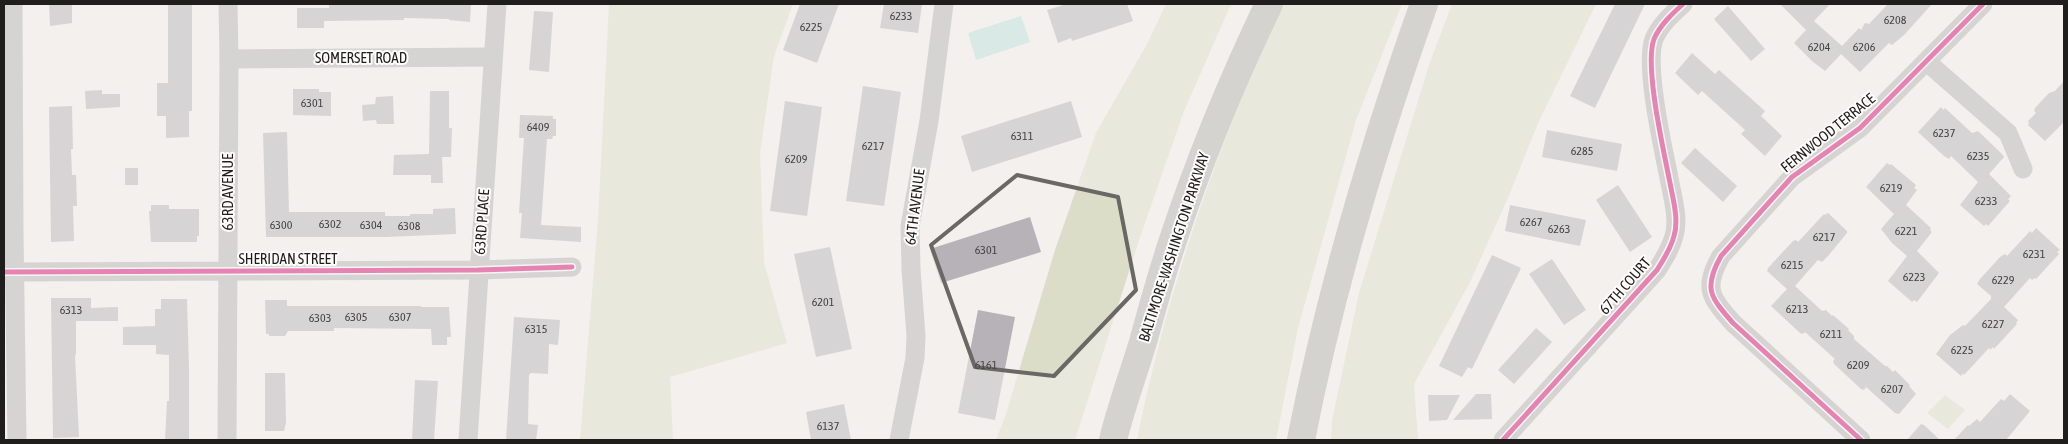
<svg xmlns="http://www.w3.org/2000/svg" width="2068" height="444" font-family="'Asap Condensed',sans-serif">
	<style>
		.green { fill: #dbddc9 }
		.water { fill: #badfde }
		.building { fill: #b6b2b8 }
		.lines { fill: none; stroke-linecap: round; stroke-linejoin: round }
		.minor { stroke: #b2b2b1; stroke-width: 19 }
		.highway { stroke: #b2afad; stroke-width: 28 }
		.cycleway-casing { stroke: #fffdfc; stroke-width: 8 }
		.cycleway { stroke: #d6006c; stroke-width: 5 }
		.marked { fill: none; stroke: #6a6865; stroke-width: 4; stroke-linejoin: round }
		.labels { text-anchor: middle; stroke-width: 4; stroke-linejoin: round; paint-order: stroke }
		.number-label { font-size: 12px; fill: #464343 }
		.street-label { font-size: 15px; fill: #201e1c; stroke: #fffdfc }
	</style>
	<rect width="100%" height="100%" fill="#f3f0ed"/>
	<!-- green -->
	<g class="green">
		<path d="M609,4H793L774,56L760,153L764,263L787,343L670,377L673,440H580L598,220Z"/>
		<path d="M1166,4H1231L1184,111L1141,234L1075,440H996L1006,414L1055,250L1096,133L1147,44Z"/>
		<path d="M1284,4H1402L1356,120L1298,328L1276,440H1137C1166,294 1219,138 1284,4Z"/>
		<path d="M1452,4H1596L1538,123L1508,198L1470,282L1414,384L1418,440H1331L1332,421L1359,293L1430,62Z"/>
		<path d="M1945,395L1965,410L1948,429L1927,413Z"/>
	</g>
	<!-- water -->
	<path class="water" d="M1021,16L1030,42L976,60L968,33Z"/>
	<!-- building -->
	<g class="building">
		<path d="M49,4H72V23L50,26Z"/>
		<path d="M168,4H192V111H189V137L166,138V116H157V83H168Z"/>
		<path d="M329,4H471L470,22L449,20V19L404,18V20L324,21V28H297V8H329Z"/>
		<path d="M800,4H839L817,63L783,50Z"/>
		<path d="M884,4H922L918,33L880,28Z"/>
		<path d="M1067,4H1127L1133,21L1072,41L1071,38L1058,43L1047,10Z"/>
		<path d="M1615,4H1645L1595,108L1570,96Z"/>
		<path d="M1780,4H1830L1814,21L1842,46L1859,28L1861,30L1865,23L1869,24L1888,4H1932L1904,35L1892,45L1889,43L1860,72L1841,54L1825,71L1812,61L1794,43L1806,30Z"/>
		<path d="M1728,6L1765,49L1751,61L1714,19Z"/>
		<path d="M534,11L553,12L549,72L529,70Z"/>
		<path d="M1692,53L1715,74L1719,70L1765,111L1761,116L1782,136L1765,156L1741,134L1745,130L1702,91L1698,95L1675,73Z"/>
		<path d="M2064,81V122L2045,141L2028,125L2029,123L2028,121L2036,113L2034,111L2035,108L2049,93L2055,91Z"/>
		<path d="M863,86L901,92L884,206L846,201Z"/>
		<path d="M293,89H319V92H331V116L293,115Z"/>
		<path d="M102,90V94H120V107L86,109L85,91Z"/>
		<path d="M430,91H449V128H452L451,157H442L443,183H431V175H393L394,155L429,154Z"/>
		<path d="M393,96L394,124H377L376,120L363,121L362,105L375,104L376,97Z"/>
		<path d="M785,101L822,107L807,216L770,211Z"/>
		<path d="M1071,101L1082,137L972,172L961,136Z"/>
		<path d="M72,106L73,149H71L72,175H76L77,206H73L74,241L51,242L49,107Z"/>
		<path d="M1941,107L1943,110L1945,108L1972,133L1978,131L2002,154L2004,157L1989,174L2011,196L2008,199L2010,201L1988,226L1986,224L1984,226L1960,205L1978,182L1951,156L1949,159L1944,156L1918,132Z"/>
		<path d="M520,115L553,116V119H556V136H553L552,139H547L541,225L581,227V242L520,238L522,213H519L524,138H519Z"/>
		<path d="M1547,130L1622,144L1617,171L1542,157Z"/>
		<path d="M287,132L289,212H385V216H410V214H433V209L455,208L456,234L386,237H266L263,133Z"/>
		<path d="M1695,148L1737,186L1723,202L1681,163Z"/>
		<path d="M1887,163L1890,165L1891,164L1916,185L1914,188L1917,190L1906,205L1931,228L1930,230L1932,232L1917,251L1939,273L1917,302L1914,300L1912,302L1888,281L1907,256L1892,243L1881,229L1894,214L1866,187Z"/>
		<rect x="125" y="168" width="13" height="17"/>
		<path d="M1618,185L1652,237L1630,252L1596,200Z"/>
		<path d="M151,205H169V209H199V236H197V242H151L149,211H151Z"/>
		<path d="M1510,205L1586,220L1580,246L1505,231Z"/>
		<path d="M1828,213L1847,231V233L1828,256L1822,262L1818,260L1795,286L1822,311L1826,310L1832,316L1833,315L1849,329L1848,330L1854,336V339L1885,366H1887L1893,372L1895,370L1910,385L1909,386L1916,394L1899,414L1895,413L1866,387L1864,390L1861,389L1834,364L1833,361L1835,359L1805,332L1803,334L1800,333L1771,306L1787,289L1767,271L1768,268L1793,241L1796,240L1798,242L1824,214L1825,215Z"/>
		<path d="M1030,217L1041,252L941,283L930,249Z"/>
		<path d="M2036,228L2060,250L2057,252L2059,254L2036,279L2035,278L2032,280L2030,278L2004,307L2018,320L2016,323L2017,324L1994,349L1993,347L1990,350L1989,348L1964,375L1963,373L1961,376L1936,354L1950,335L1963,325L1965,326L1991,299V296L1977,284L1980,279L2000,257L2005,254L2007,256L2030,231L2032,233Z"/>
		<path d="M830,247L852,349L816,357L794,254Z"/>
		<path d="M1492,255L1521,268L1472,369L1468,367L1462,377L1439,366Z"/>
		<path d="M1552,259L1586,310L1564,325L1529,274Z"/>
		<path d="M51,298H91V308L118,307V321H76V355H75L79,437L53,438Z"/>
		<path d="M161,299H187L189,370V440H165L167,401H169V355L156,354V345H123V327L155,326V309H161Z"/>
		<path d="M265,300H287V306H421V307H449L451,337H447V345H432L431,329L334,328V331H288L285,336H269V334H266Z"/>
		<path d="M978,310L1015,317L995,420L958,413Z"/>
		<path d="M514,317L560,320L558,345L549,344L548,374L531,373L529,375L528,424L538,425L536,440H506Z"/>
		<path d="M1536,328L1552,342L1514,384L1498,370Z"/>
		<path d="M265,373H285L286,423L284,431H265Z"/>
		<path d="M415,380L438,381L434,440H412Z"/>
		<path d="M1476,394H1491L1492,419L1453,420Z"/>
		<path d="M2010,394L2030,411L2006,440H1954L1968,425L1969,426L1977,419L1980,422L2001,399L2004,401Z"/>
		<path d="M1428,395H1460L1447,420L1429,421Z"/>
		<path d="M844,404L851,440H811L806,412Z"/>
		<path d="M1921,424L1924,425L1940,440H1907Z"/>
	</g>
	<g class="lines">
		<!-- minor -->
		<g class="minor">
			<path d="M13,4L14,233L17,440"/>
			<path d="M229,59L493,57"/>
			<path d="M1927,62L2008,133L2023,169"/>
			<path d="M4,272L478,270L572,267"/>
			<path d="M227,440L229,59L228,4"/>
			<path d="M468,440L497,4"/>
			<path d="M899,440L915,358L916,336L911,269L910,226L929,121L944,4"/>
			<path d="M1503,440L1657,270C1664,259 1671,248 1674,236C1679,220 1673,199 1670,183C1664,152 1644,66 1654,39C1660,25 1672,14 1683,4"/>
			<path d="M1861,440L1733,323C1710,297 1703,288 1721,256L1792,177L1860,128L1983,4"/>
		</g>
		<!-- highway -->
		<g class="highway">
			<path d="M1113,440C1121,407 1133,375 1143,342C1152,309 1161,276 1172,243C1199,161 1232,81 1269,4"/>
			<path d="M1301,440C1330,291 1373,147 1424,4"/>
		</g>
		<defs>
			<g id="cycleway">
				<path d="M4,272L478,270L572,267"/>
				<path d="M1503,440L1657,270C1664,259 1671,248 1674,236C1679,220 1673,199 1670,183C1664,152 1644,66 1654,39C1660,25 1672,14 1683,4"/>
				<path d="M1861,440L1733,323C1710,297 1703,288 1721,256L1792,177L1860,128L1983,4"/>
			</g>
		</defs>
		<!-- cycleway casing -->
		<use href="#cycleway" class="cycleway-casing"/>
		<!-- cycleway -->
		<use href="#cycleway" class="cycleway"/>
	</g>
	<!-- marked area -->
	<path d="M0 0H2068V444H0ZM1017,175L1118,197L1136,290L1054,376L975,367L931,245Z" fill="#f3f0ed" fill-opacity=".55" fill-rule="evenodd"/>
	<path class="marked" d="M1017,175L1118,197L1136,290L1054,376L975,367L931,245Z"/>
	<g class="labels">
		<!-- number labels -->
		<g class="number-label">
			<text x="901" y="20">6233</text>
			<text x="1895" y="24">6208</text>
			<text x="811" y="31">6225</text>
			<text x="1819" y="51">6204</text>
			<text x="1864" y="51">6206</text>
			<text x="312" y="107">6301</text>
			<text x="538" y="131">6409</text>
			<text x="1944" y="137">6237</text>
			<text x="1022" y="140">6311</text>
			<text x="873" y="150">6217</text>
			<text x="1582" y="155">6285</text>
			<text x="1978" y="160">6235</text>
			<text x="796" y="163">6209</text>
			<text x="1891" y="192">6219</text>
			<text x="1986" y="205">6233</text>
			<text x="1531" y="226">6267</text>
			<text x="330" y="228">6302</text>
			<text x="281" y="229">6300</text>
			<text x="371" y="229">6304</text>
			<text x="409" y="230">6308</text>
			<text x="1559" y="233">6263</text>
			<text x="1906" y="235">6221</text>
			<text x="1824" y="241">6217</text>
			<text x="986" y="254">6301</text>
			<text x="2034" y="258">6231</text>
			<text x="1792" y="269">6215</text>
			<text x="1914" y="281">6223</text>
			<text x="2003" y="284">6229</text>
			<text x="823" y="306">6201</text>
			<text x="1797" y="313">6213</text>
			<text x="71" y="314">6313</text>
			<text x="356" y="321">6305</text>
			<text x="400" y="321">6307</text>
			<text x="320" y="322">6303</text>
			<text x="1993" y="328">6227</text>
			<text x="536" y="333">6315</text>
			<text x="1831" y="338">6211</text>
			<text x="1962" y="354">6225</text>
			<text x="986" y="369">6161</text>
			<text x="1858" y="369">6209</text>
			<text x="1892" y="393">6207</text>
			<text x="828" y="430">6137</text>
		</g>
		<!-- street labels -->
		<g class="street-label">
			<text x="361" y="63">SOMERSET ROAD</text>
			<text transform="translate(1828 133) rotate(-39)" y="5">FERNWOOD TERRACE</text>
			<text transform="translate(228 192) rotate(-90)" y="5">63RD AVENUE</text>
			<text transform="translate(915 207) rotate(-83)" y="5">64TH AVENUE</text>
			<text transform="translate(482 222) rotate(-86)" y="5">63RD PLACE</text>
			<text transform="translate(1174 247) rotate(-72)" y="5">BALTIMORE-WASHINGTON PARKWAY</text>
			<text x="288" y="264">SHERIDAN STREET</text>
			<text transform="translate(1625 286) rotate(-49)" y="5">67TH COURT</text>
		</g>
	</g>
	<!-- border -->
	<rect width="2068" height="444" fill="none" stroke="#201e1c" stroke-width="10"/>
</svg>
